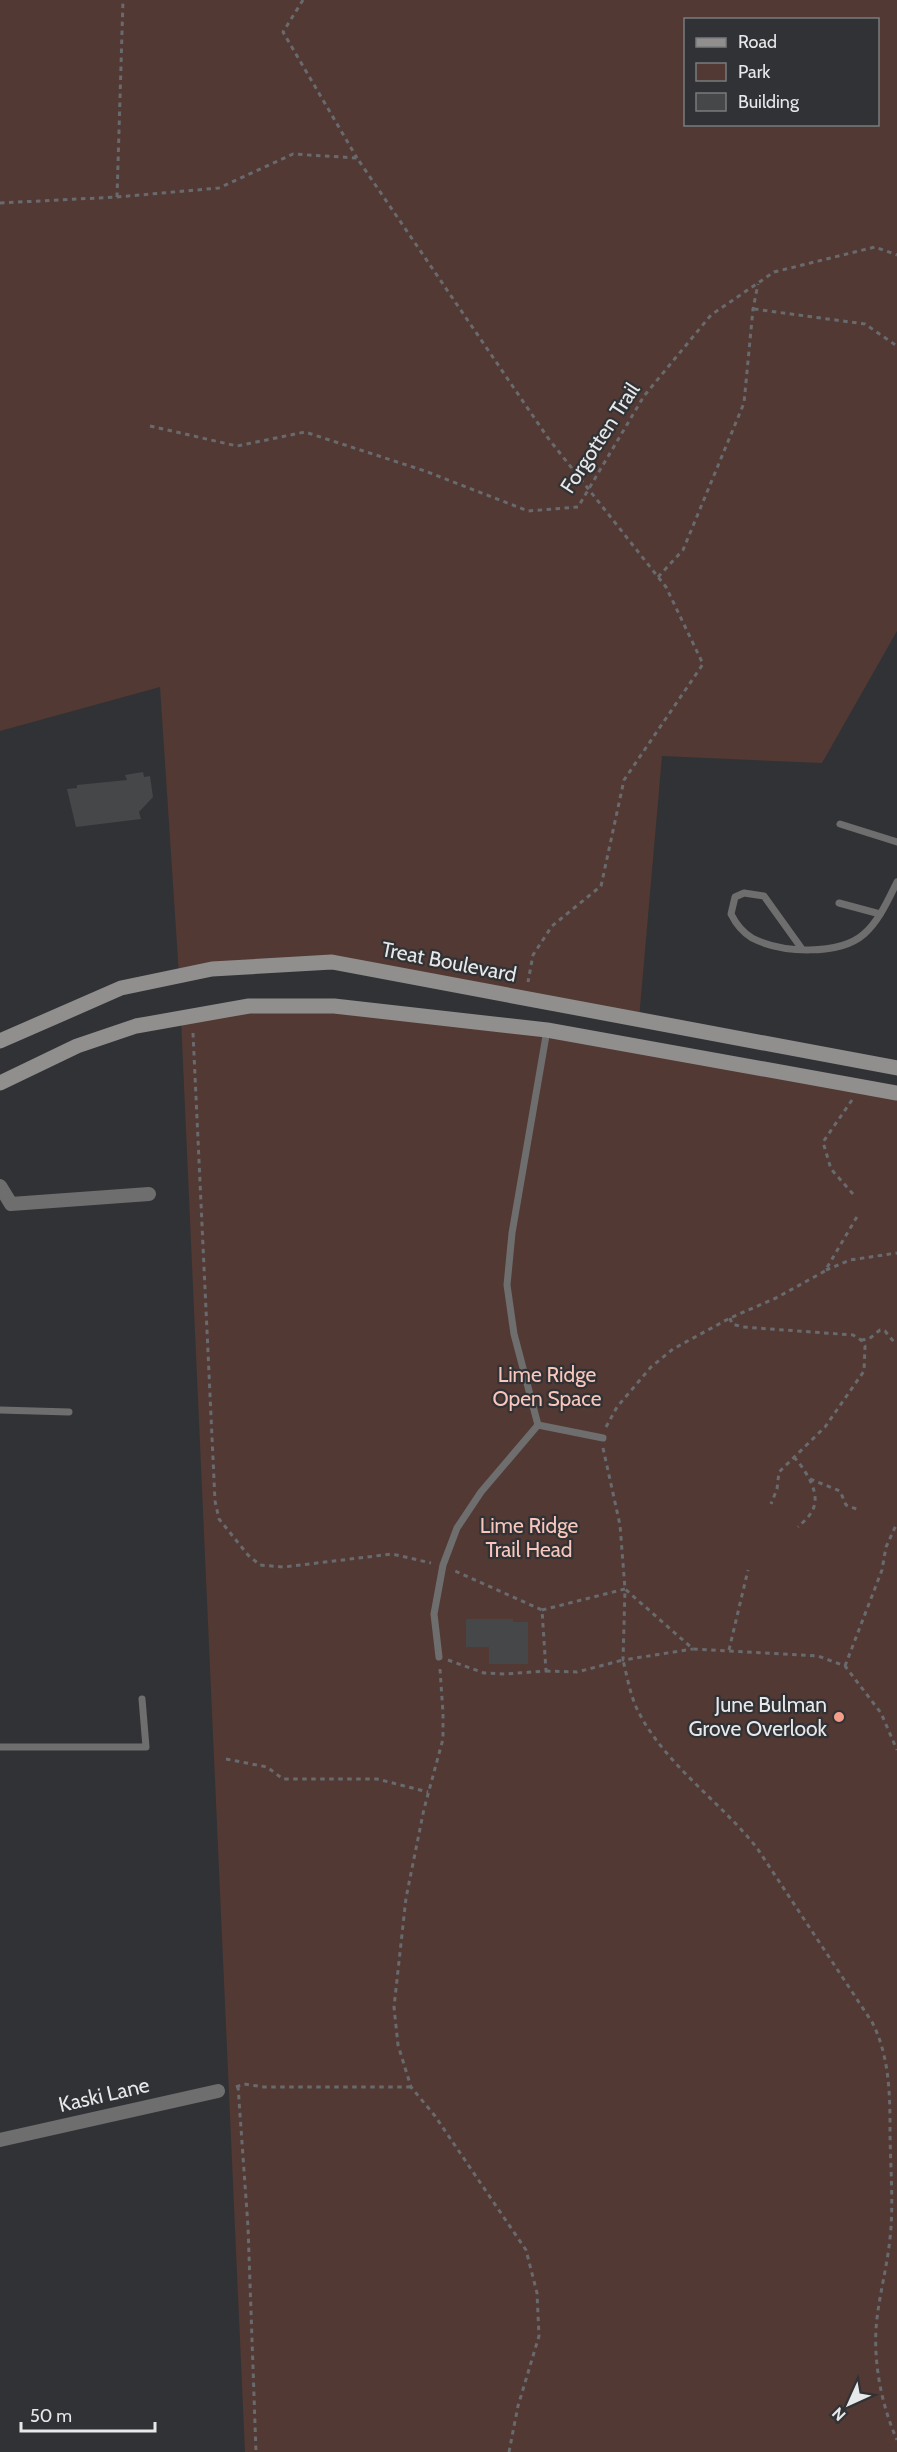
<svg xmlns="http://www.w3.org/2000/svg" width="897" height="2452" font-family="Cabin,sans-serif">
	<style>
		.green { fill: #523934; fill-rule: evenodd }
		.building { fill: #454749 }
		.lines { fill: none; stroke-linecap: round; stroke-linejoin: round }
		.path { stroke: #696a6d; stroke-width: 3; stroke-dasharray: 4.5 4.5; stroke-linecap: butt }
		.service { stroke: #6f6e6e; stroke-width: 7 }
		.minor { stroke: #6f6e6e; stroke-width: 14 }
		.secondary { stroke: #918f8e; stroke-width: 15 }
		.poi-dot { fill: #f49e8a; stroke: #313235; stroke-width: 2 }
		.labels { text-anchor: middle; stroke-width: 4.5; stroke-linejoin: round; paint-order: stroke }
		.street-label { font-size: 21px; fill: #e7e8e9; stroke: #313235 }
		.park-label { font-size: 21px; fill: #f8c6ba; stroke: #313235 }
		.poi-label { font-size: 21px; fill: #e7e8e9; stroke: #313235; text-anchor: end }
	</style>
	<rect width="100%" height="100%" fill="#313235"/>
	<!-- green -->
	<g class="green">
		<path d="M0,0H897V631L822,763L662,756L639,1019L332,962L179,975L160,687L0,731ZM686,20H878V124H686Z"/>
		<path d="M249,1006L547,1030L897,1093V2452H245L181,1018Z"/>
	</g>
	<!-- building -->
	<g class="building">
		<path d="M143,772L144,777L150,776L153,797L139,812L141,819L76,827L67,789L77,788V785L127,780L125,775Z"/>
		<path d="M466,1619H513V1622H528V1664H489V1647H466Z"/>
	</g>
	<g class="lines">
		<!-- path -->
		<g class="path">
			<path d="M303,0L283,32L357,158"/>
			<path d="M117,197L123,0"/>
			<path d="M0,203L117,197L219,188L293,154L357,158L548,438L666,587L703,664L624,780L601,886L552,926L533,955L528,982"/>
			<path d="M754,309L865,324L897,346"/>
			<path d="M150,426L237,446L305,432L425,471L528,511L578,507L644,396L711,315L774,272L875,247L897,255"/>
			<path d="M658,577L683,550L744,403L753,309L758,284"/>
			<path d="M193,1033L215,1501L219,1519L248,1555L260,1565L284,1567L392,1554L431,1563"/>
			<path d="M852,1100L823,1142L831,1169L853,1194"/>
			<path d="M826,1270L850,1260L897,1253"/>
			<path d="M730,1318L732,1324L743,1327L853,1335L861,1340L865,1346L864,1371L825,1427L779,1472L777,1489L771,1504"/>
			<path d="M861,1340L869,1339L880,1330L885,1331L894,1342H897"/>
			<path d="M606,1427L617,1407L651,1367L673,1349L730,1318L776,1298L825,1271L858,1215"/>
			<path d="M603,1448L620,1525L625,1589L693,1649L818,1656L845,1666L881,1713L897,1750"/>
			<path d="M794,1457C806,1471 823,1495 811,1513C808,1518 802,1523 798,1527"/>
			<path d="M810,1479L840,1491L846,1505L859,1510"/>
			<path d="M542,1610L625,1589L623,1660L693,1649"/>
			<path d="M729,1650L748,1570"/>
			<path d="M448,1660L484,1673L505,1674L546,1671L542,1610L455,1571"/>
			<path d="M845,1666L882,1570L886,1547L897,1523"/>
			<path d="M440,1669L443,1713V1739L424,1809L406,1898L394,2007L398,2045L411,2087L435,2116L526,2250L537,2293L539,2336L518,2406L509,2452"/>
			<path d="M546,1671L577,1672L623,1660C627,1676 630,1694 637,1709C664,1764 720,1801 757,1848L872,2022C889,2055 890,2092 890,2129C890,2165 894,2202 890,2238C887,2269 878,2299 876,2329C874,2367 882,2406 897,2440"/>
			<path d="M226,1759L267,1767L283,1779H377L428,1792"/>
			<path d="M238,2086L248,2227L256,2452"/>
			<path d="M236,2087L244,2084L264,2087H411"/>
		</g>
		<!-- service -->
		<g class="service">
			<path d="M840,824L897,842"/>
			<path d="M839,903L880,914"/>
			<path d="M802,949L764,896L744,893L735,897L731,914C736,924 742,932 752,938C781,953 839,956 864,934C879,921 888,900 897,882"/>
			<path d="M0,1410L69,1412"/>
			<path d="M538,1425L603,1438"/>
			<path d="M439,1657L434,1614L443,1565L457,1528L481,1492L538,1425L514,1334L507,1285L512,1233L547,1030"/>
			<path d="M0,1747H146L142,1699"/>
		</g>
		<!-- minor -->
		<g class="minor">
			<path d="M0,1186L11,1204L149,1194"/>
			<path d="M0,2140L218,2091"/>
		</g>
		<!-- secondary -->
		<g class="secondary">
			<path d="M0,1041L121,988L212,969L332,962L897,1068"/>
			<path d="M0,1083L77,1046L136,1026L249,1006H334L547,1030L897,1093"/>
		</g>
	</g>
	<!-- markers -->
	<circle class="poi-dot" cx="839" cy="1717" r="6"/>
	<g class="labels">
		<!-- street labels -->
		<g class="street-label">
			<text transform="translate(600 438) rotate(-57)" y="7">Forgotten Trail</text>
			<text transform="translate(449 962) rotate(11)" y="7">Treat Boulevard</text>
			<text transform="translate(104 2095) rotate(-13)" y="7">Kaski Lane</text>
		</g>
		<!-- park labels -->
		<g class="park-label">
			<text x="547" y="1382">Lime Ridge<tspan x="547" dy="24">Open Space</tspan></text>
			<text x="529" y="1533">Lime Ridge<tspan x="529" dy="24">Trail Head</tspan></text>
		</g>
		<!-- poi labels -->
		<g class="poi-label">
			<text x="827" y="1712">June Bulman<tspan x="827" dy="24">Grove Overlook</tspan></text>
		</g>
	</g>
	<!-- legend -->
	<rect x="684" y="18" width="195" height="108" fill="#313235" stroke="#7a7b7d" stroke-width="1.5"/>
	<rect x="696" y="38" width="30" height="9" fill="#918f8e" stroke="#7a7b7d" stroke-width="1.5"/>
	<text x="738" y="48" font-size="18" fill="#e7e8e9">Road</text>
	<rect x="696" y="63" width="30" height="18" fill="#523934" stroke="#7a7b7d" stroke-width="1.5"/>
	<text x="738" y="78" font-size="18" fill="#e7e8e9">Park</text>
	<rect x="696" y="93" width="30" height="18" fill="#454749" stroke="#7a7b7d" stroke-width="1.5"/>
	<text x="738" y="108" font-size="18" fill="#e7e8e9">Building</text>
	<!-- north arrow -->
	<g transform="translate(849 2404) rotate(225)" stroke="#313235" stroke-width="4.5" paint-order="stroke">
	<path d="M0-4.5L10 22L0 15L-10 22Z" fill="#e7e8e9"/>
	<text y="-9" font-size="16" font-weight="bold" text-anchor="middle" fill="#e7e8e9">N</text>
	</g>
	<!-- scale -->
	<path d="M21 2422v9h134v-9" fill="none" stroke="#e7e8e9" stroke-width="3"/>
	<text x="30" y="2422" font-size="18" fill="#e7e8e9" stroke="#313235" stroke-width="4.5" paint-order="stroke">50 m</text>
</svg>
